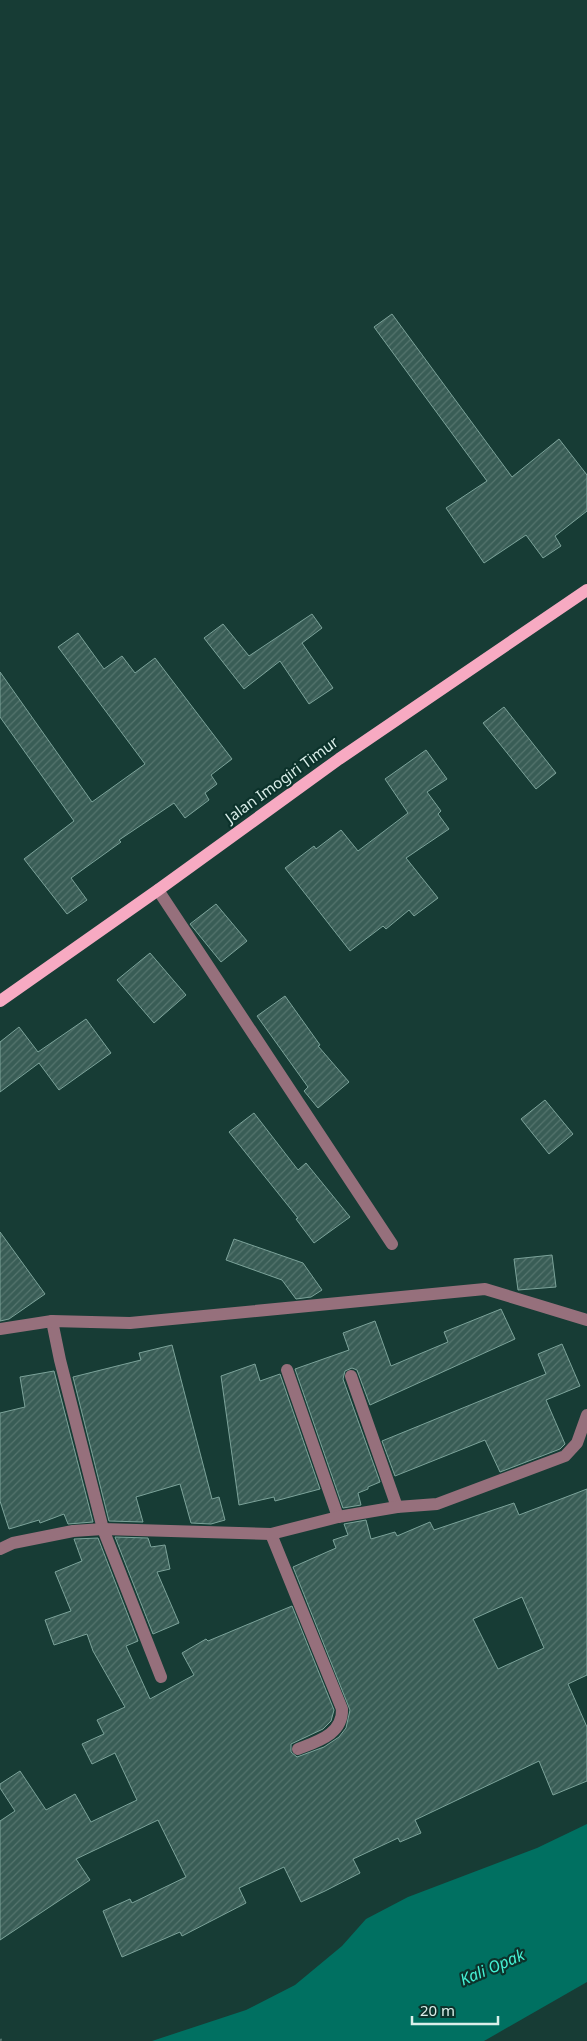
<svg xmlns="http://www.w3.org/2000/svg" width="587" height="2041" font-family="'Noto Sans',sans-serif">
	<style>
		.water { fill: #007061 }
		.building { fill: url(#building-hatch); stroke: #7ca39a; fill-rule: evenodd }
		.lines { fill: none; stroke-linecap: round; stroke-linejoin: round }
		.path { stroke: #56756f; stroke-width: 3; stroke-dasharray: 2.5 4; stroke-linecap: butt }
		.minor { stroke: #96707c; stroke-width: 12 }
		.major { stroke: #f7aac2; stroke-width: 12 }
		.labels { text-anchor: middle; stroke-width: 4.5; stroke-linejoin: round; paint-order: stroke }
		.street-label { font-size: 15px; fill: #dbefea; stroke: #0c322b }
		.water-label { font-size: 16px; font-style: italic; fill: #45f0d3; stroke: #0c322b }
	</style>
	<defs>
		<pattern id="building-hatch" width="6" height="6" patternUnits="userSpaceOnUse" patternTransform="scale(1.25)"><rect width="6" height="6" fill="#395d56"/><path d="M-1 1l2-2M0 6l6-6M5 7l2-2" fill="none" stroke="#55756e"/></pattern>
	</defs>
	<rect width="100%" height="100%" fill="#173c35"/>
	<!-- water -->
	<path class="water" d="M587,1824V1982L484,2041H152L246,2010L295,1985L342,1946L366,1919L408,1897L537,1848Z"/>
	<!-- building -->
	<g class="building">
		<path d="M392,314L512,477L559,439L587,475V511L555,536L561,546L543,558L526,535L484,563L446,508L487,481L374,327Z"/>
		<path d="M312,614L322,628L302,643L333,688L309,704L280,661L244,689L204,638L223,624L249,656Z"/>
		<path d="M78,633L104,669L122,656L135,673L155,658L232,759L211,775L217,784L205,793L209,800L185,818L174,803L119,840L121,842L71,878L87,900L67,914L24,859L74,821L0,717V672L92,802L145,764L58,647Z"/>
		<path d="M504,707L556,773L536,789L483,723Z"/>
		<path d="M426,750L447,779L427,792L441,811L438,814L449,829L406,858L438,898L414,916L409,910L386,929L383,926L350,951L285,868L314,846L316,849L341,830L358,851L408,813L385,779Z"/>
		<path d="M216,904L247,941L221,962L190,924Z"/>
		<path d="M150,953L186,995L154,1023L117,980Z"/>
		<path d="M285,996L320,1045L318,1046L349,1082L318,1108L304,1091L308,1087L257,1016Z"/>
		<path d="M86,1019L111,1053L59,1090L39,1063L0,1092V1042L19,1027L38,1052Z"/>
		<path d="M545,1100L573,1134L549,1154L521,1119Z"/>
		<path d="M254,1113L298,1170L306,1163L350,1217L314,1243L296,1219L298,1218L229,1132Z"/>
		<path d="M0,1232L45,1294L9,1319L0,1321Z"/>
		<path d="M234,1239L303,1263L322,1290L311,1297L296,1299L282,1280L226,1260Z"/>
		<path d="M552,1255L556,1287L518,1290L514,1259Z"/>
		<path d="M501,1309L515,1339L370,1405L357,1370L352,1368L345,1371L343,1379L380,1482L368,1487V1489L358,1493L361,1505L343,1508L295,1369L349,1350L343,1333L375,1321L391,1366L448,1342L444,1332Z"/>
		<path d="M562,1344L580,1386L546,1400L565,1444L560,1449L500,1472L485,1440L395,1476L382,1441L546,1374L538,1354Z"/>
		<path d="M172,1345L212,1499L219,1497L225,1520L211,1524L191,1523L180,1484L136,1497L143,1522L109,1521L73,1377L141,1360L139,1353Z"/>
		<path d="M255,1364L260,1381L280,1374L320,1489L275,1501L274,1497L239,1505L221,1376Z"/>
		<path d="M54,1371L93,1522L68,1524L64,1514L40,1523L39,1520L9,1529L0,1501V1413L25,1407L20,1377Z"/>
		<path d="M587,1489V1675L568,1684L587,1727V1781L553,1795L539,1761L415,1820L421,1833L400,1842L398,1838L353,1859L360,1873L325,1891L301,1902L284,1867L239,1888L246,1903L182,1936L180,1932L122,1957L103,1911L130,1899L132,1903L186,1877L158,1820L76,1859L90,1880L0,1940V1821L15,1811L0,1788V1784L20,1771L46,1810L75,1794L91,1822L137,1800L115,1753L92,1764L82,1744L104,1734L97,1720L125,1707L93,1651L87,1634L54,1645L45,1620L71,1611L55,1572L82,1561L74,1539L98,1538L138,1641L126,1646L150,1699L194,1675L182,1653L206,1639L208,1641L292,1606L334,1710L331,1721L323,1729L291,1744V1752L297,1757L324,1747L339,1737L346,1728L350,1710L293,1567L336,1548L333,1540L348,1535L344,1524L366,1520L371,1539L395,1532L397,1536L430,1522L434,1530L514,1503L519,1515ZM522,1597L544,1648L498,1669L473,1619Z"/>
		<path d="M115,1537L148,1538L151,1547L165,1545L170,1569L157,1572L179,1623L153,1634Z"/>
	</g>
	<g class="lines">
		<!-- path -->
		<path class="path" d="M0,2039L1,2041"/>
		<!-- minor -->
		<g class="minor">
			<path d="M158,890L392,1244"/>
			<path d="M52,1321L60,1360L103,1529L161,1677"/>
			<path d="M0,1329L52,1321L130,1323L485,1289L587,1320"/>
			<path d="M287,1370L338,1517"/>
			<path d="M351,1376L397,1507"/>
			<path d="M271,1534L342,1709C343,1734 318,1741 298,1749"/>
			<path d="M0,1549L13,1543L73,1531L103,1529L271,1534L338,1517L397,1507L437,1504L565,1456L577,1443L587,1415"/>
		</g>
		<!-- major -->
		<path class="major" d="M0,1001L158,890L339,759L587,590"/>
	</g>
	<g class="labels">
		<!-- street labels -->
		<g class="street-label">
			<text transform="translate(282 780) rotate(-36)" y="5">Jalan Imogiri Timur</text>
		</g>
		<!-- water labels -->
		<g class="water-label">
			<text transform="translate(492 1967) rotate(-23)" y="6">Kali Opak</text>
		</g>
	</g>
	<!-- scale -->
	<path d="M412 2016v8h86v-8" fill="none" stroke="#dbefea" stroke-width="2.5"/>
	<text x="420" y="2016" font-size="15" fill="#dbefea" stroke="#0c322b" stroke-width="4" paint-order="stroke">20 m</text>
</svg>
